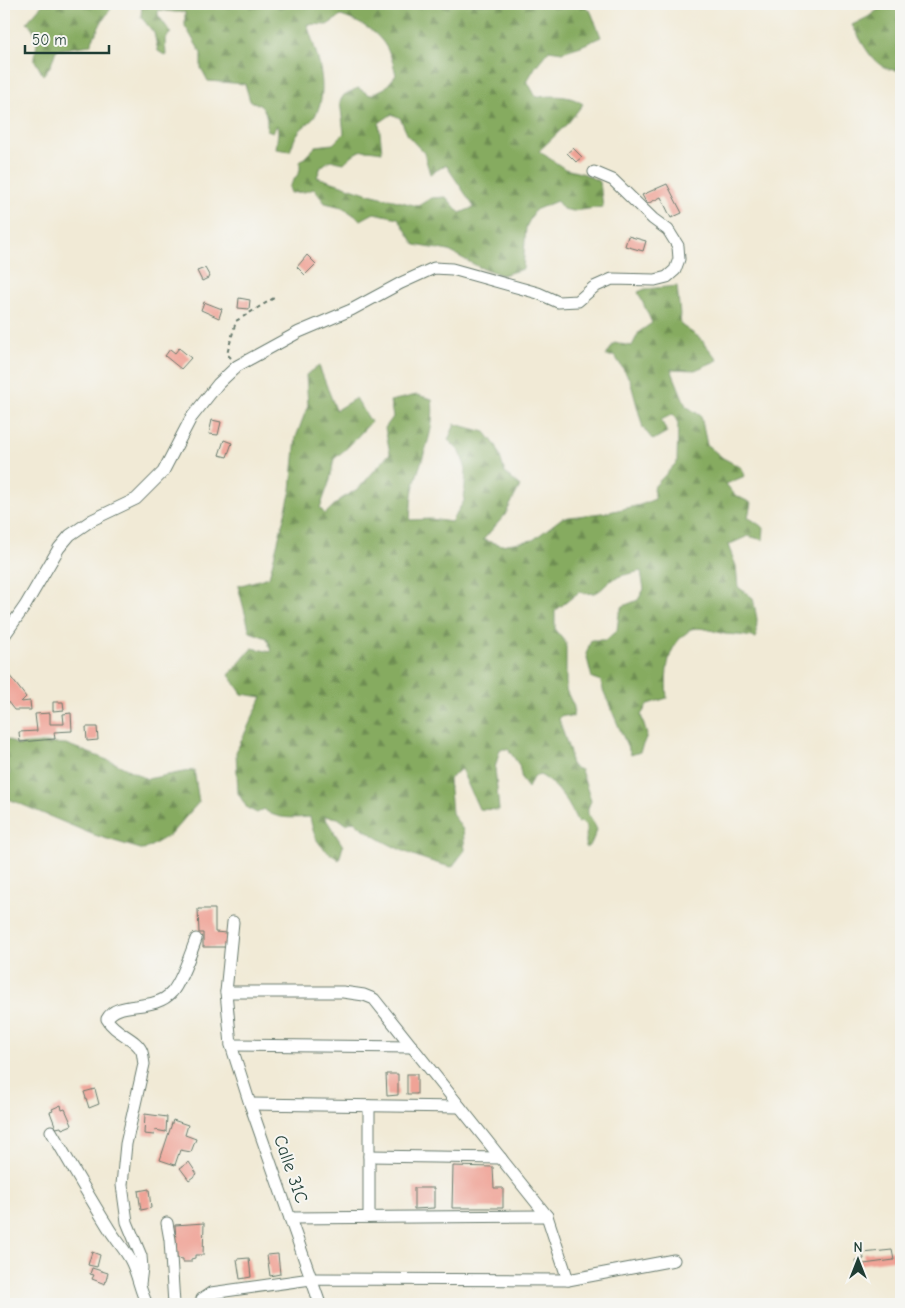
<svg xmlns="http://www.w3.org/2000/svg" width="905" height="1308" font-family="'Comic Neue',sans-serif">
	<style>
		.forest { fill: url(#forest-firs); stroke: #52744a; fill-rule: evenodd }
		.building { fill: #efa396 }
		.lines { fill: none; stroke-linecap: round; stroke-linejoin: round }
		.minor-casing { stroke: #687a6d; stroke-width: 13 }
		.path { stroke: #687a6d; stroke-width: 2; stroke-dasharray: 4 4; stroke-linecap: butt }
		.minor { stroke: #fff; stroke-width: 11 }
		.labels { text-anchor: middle; stroke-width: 4; stroke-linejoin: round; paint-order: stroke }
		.street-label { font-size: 18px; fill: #1f3d34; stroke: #f6f6f2 }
	</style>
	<defs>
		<pattern id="forest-firs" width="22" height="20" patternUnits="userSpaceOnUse" patternTransform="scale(1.25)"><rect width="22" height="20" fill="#86ab61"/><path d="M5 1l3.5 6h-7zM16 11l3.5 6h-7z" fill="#6d8c51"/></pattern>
	</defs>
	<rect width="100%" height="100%" fill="#f6f6f2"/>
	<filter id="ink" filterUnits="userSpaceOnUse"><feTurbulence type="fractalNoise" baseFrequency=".02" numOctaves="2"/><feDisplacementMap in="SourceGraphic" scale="10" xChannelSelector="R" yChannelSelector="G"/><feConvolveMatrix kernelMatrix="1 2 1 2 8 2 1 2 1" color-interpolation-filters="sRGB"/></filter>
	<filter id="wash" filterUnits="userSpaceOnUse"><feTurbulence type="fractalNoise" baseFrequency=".0096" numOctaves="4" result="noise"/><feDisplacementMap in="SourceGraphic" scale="20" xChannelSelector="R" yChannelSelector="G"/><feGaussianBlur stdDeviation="1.12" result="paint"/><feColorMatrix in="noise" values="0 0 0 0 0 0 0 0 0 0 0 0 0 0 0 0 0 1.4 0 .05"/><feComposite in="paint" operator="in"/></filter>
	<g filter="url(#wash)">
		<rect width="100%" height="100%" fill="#f1ead6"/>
		<!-- forest -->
		<g class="forest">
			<path d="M43,4H114L101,23L90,45L56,50L51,65L43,75L34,59C38,43 39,34 27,22Z"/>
			<path d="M142,4H583L591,12L601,37L581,46L562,52L549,50L536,66L527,81L536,97C552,96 569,94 583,104L568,123L539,151L565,169L585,174L600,182L603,207L573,211L563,209L557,201L535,210L526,227L523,269L502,275L479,267L449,251L415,245L398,218L374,213L361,220L342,207L325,203L314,189L304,192L291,193L289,187L300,171V162L316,146L333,144L344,133L340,101L344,95L358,88L370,95L385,88L396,75C389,40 374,27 341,16L327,25L307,24C316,53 331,87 315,116C311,123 302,126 298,133C294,138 293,145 290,151L276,149L278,132L277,125L273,132L267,130C267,114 267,106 250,101L245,84L208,81L201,68V53L185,26V12H175L158,10V15L171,33L165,39L166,56L158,51L154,33L141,17ZM392,114L400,118L408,136L424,153L430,174L446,165L474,207L460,213L446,197L431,198L418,206L369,194L317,177L321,167L330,160L344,163C359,148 362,149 382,152L379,123Z"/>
			<path d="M886,4H901V70C874,73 864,44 852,25L868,17Z"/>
			<path d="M677,286L681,325L700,338L718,360L695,370L671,369L686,406L701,416L707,445L723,458L742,468L745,476L726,484L735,495L751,503L748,517L764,528L763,540L748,536L728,545L736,566L738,587L753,598L757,619L756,638C745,635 736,635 725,634C715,632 702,626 691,629C689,630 687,633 685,634C666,649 665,675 667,698L648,704L641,715L647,735L640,752L631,755L603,690L601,681L592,678L586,654L591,640H606L617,630L619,614L623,606L638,600L644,589L641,571C634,573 625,574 618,577C600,584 604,598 579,592L555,611V630L566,643V690L574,707L573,717L562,715L559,719L570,753V762L573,767L581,770L591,801C583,817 592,816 597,830L591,844L586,848V827L581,822L578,823C570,805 558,784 540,775L533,777L528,788L522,780L519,765L508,749H500L495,768L499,810L479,809L461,769L449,779L452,813L463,830L465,850L452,867C420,860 379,843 354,821L346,824L338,818L324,816L343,846L339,860C318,845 315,842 310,817C295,818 275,820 264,809L257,813L247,808L238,793L236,752L262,697L242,694L229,675L252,648L271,652L267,638L250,632L238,586L269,577L291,490L296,437L308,405L306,375L319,366L336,410L356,398L371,422L348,447L334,459L330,480L320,508L325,514L338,501L359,488L390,453L385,428L393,417L390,401L417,395L432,399C436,431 422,456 414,485C411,496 411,509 410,520L431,519L451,522L464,501L466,469L460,452L448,440L455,424L485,432L497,447L505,473L520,486L505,515L483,540L501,545L533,540L562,518L609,512L640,505L655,499L653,488L677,462L678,423L673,414L661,420L667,432L653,440L643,428L630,380L615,356H606L614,343L632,346L639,332L652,323L638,292L645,289Z"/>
			<path d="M4,737L18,745L42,743L66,744L115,763L147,779L194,770L199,802L170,835L144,850L94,835L4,797L10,772L4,760Z"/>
		</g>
		<g id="blocks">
			<!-- building -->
			<g class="building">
				<path d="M573,148L582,157L576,162L567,153Z"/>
				<path d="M667,184L682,213L671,218L661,197L647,204L642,195Z"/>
				<path d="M628,236L646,241L643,251L625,246Z"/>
				<path d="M307,255L316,264L305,275L297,267Z"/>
				<path d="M205,268L210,277L202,281L197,271Z"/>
				<path d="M239,298L250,300L249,309L238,308Z"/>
				<path d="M204,302L222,309L219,318L201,310Z"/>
				<path d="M179,348L191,358L181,369L165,356L170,349L175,353Z"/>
				<path d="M212,420L221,422L218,435L209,434Z"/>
				<path d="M224,440L232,443L227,457L219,455Z"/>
				<path d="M9,675L26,697L21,702L30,701L31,710H14L4,697V679Z"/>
				<path d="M53,702H63L64,710L53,711Z"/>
				<path d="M50,713V724H64L63,714L71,713L72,731L54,732L55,739L20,742L19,732L37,731L35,714Z"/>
				<path d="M86,727H97L98,740L87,741Z"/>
				<path d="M198,909H215V932L226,933V947H203V933H199Z"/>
				<path d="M386,1074H398V1095L387,1096Z"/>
				<rect x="407" y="1074" width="10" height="20"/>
				<path d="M95,1089L99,1104L89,1108L84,1092Z"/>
				<path d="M61,1105L62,1110L65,1109L72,1125L62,1129L61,1127L56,1128L50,1112L53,1111L52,1109Z"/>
				<path d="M145,1114L167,1117L166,1132L155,1130L154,1135L144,1134Z"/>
				<path d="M173,1120L188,1125L185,1135L196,1139L191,1152L180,1150L175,1165L160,1160Z"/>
				<path d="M189,1162L197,1174L189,1180L180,1168Z"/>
				<path d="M453,1166L493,1167L494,1188H503V1208H452Z"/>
				<path d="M414,1188H434V1208L414,1209Z"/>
				<path d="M149,1189L151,1208L141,1210L138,1191Z"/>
				<path d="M204,1223L203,1255H195V1258L191,1259V1262H183V1259L177,1258L175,1225Z"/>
				<path d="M892,1250L894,1260L856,1265L855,1260L864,1259L863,1253Z"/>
				<path d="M92,1252L100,1255L97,1267L88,1265Z"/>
				<path d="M278,1254L280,1274L270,1276L267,1255Z"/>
				<path d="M249,1258L251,1277L240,1279L237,1259Z"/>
				<path d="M92,1268L108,1273L105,1284L92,1279L94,1275L90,1274Z"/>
			</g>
		</g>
	</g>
	<g filter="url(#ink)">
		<use href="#blocks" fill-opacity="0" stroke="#687a6d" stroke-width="1"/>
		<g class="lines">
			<defs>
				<g id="minor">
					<path d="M4,636L25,606L59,548L70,535L92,520L136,499L163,472L191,418L218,384L237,366L299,332L351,310L401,283L434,268L452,269L538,293L558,302L578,301L594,287L612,279L655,280L667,277L675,270L679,259L678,246L668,230L653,219L613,180L594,172"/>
					<path d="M233,922L226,992L231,1045L250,1104L320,1304"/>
					<path d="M226,992H343L364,995L374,999L547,1216L568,1280"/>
					<path d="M231,1045L413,1047"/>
					<path d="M250,1104L460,1107"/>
					<path d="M369,1106V1217"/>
					<path d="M51,1131C70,1163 88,1195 108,1227C115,1239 125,1249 131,1261C138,1275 140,1291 147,1304"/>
					<path d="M369,1156L501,1158"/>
					<path d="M290,1218L547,1216"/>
					<path d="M167,1223L170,1240L174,1304"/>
					<path d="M140,1284L142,1268L141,1256L127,1222L122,1185L126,1144L144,1064C143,1060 143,1055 142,1052C137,1038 115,1034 107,1019C117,999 154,1013 172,992C181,982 191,953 196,939"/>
					<path d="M200,1304L202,1299L211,1293L311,1279L568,1280L674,1260"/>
				</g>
			</defs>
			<!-- minor casing -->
			<use href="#minor" class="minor-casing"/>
			<!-- path -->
			<path class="path" d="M231,358L227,354L236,321L274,298"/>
			<!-- minor -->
			<use href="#minor" class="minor"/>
		</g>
	</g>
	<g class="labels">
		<!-- street labels -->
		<g class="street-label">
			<text transform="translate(291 1169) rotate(71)" y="6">Calle 31C</text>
		</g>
	</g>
	<!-- margin -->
	<rect width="905" height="1308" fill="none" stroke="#f6f6f2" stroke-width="20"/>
	<!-- north arrow -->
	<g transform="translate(858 1260)" stroke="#f6f6f2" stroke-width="4" paint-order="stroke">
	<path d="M0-4L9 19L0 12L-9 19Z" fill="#1f3d34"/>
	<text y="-8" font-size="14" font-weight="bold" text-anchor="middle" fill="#1f3d34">N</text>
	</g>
	<!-- scale -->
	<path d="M25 45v8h84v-8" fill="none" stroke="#1f3d34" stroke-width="2.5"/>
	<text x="32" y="45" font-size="15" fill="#1f3d34" stroke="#f6f6f2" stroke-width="4" paint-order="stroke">50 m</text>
</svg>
